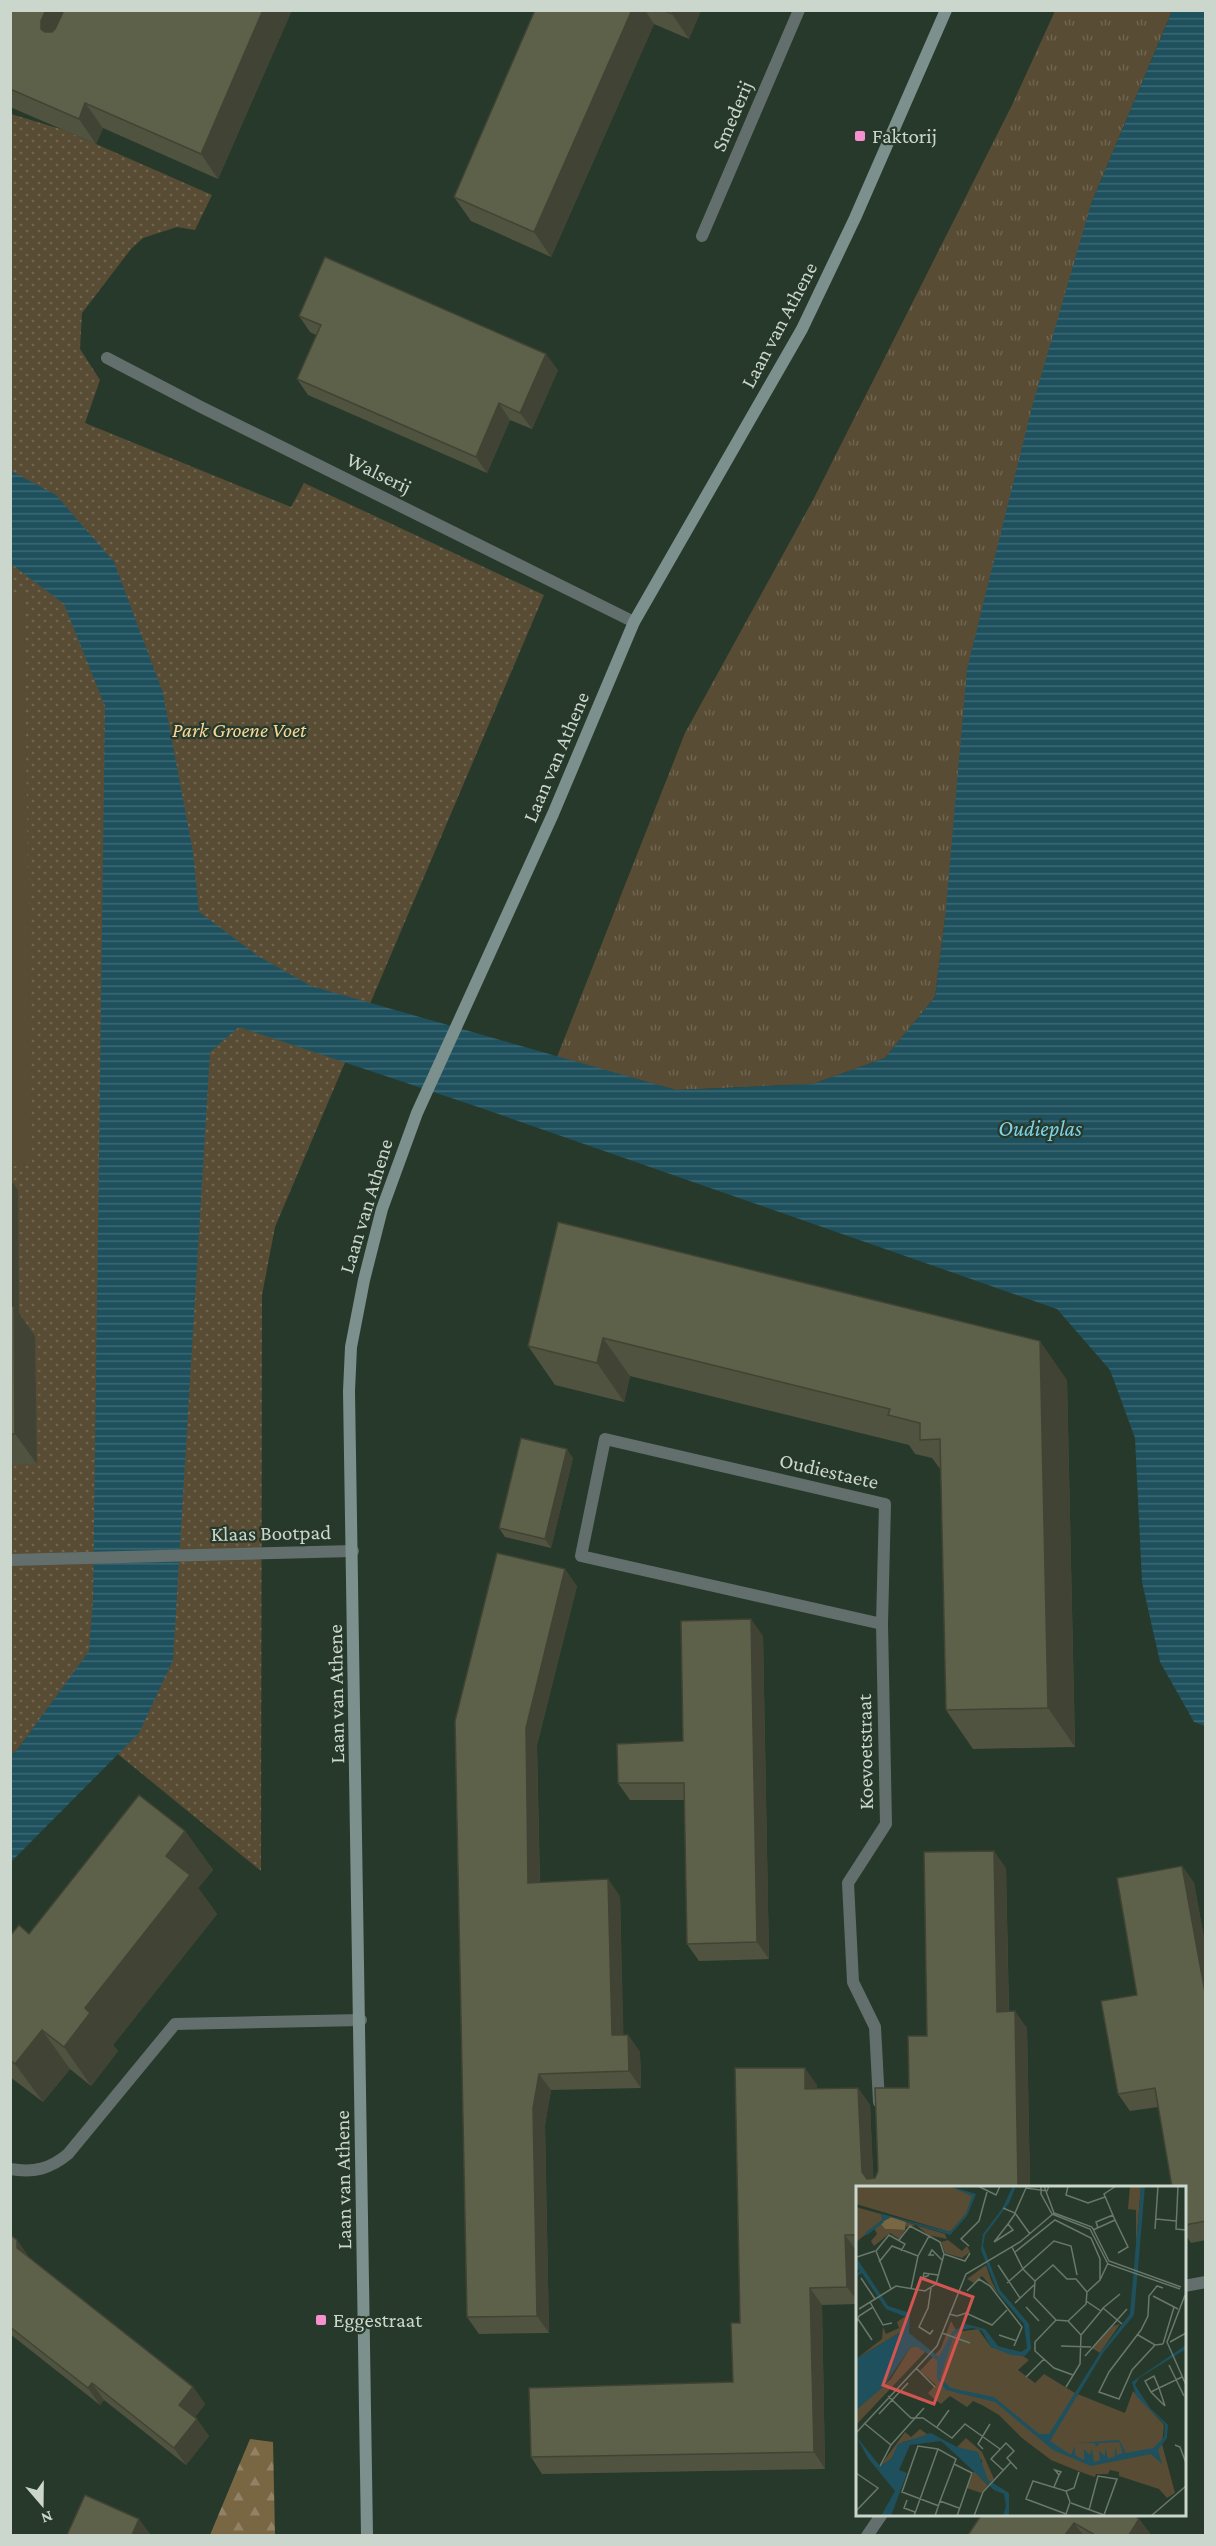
<svg xmlns="http://www.w3.org/2000/svg" width="1216" height="2546" font-family="'Crimson Pro',serif">
	<style>
		.grass { fill: url(#grass-tufts) }
		.forest { fill: url(#forest-firs) }
		.park { fill: url(#park-dots) }
		.pitch { fill: #584c35 }
		.water { fill: url(#water-rules) }
		.lines { fill: none; stroke-linecap: round; stroke-linejoin: round }
		.street { stroke: #636f6d; stroke-width: 12 }
		.secondary { stroke: #7c908d; stroke-width: 12 }
		.wall { fill: #505340 }
		.shaded-wall { fill: #414434 }
		.building { fill: #5d614a; stroke: #414434; stroke-width: 1.5 }
		.poi-dot { fill: #f690cf; stroke: #27392a; stroke-width: 2 }
		.labels { text-anchor: middle; stroke-width: 4.5; stroke-linejoin: round; paint-order: stroke }
		.street-label { font-size: 21px; fill: #cbd6cd; stroke: #27392a }
		.poi-label { font-size: 21px; fill: #cbd6cd; stroke: #27392a; text-anchor: start }
		.park-label { font-size: 21px; font-style: italic; fill: #f7d698; stroke: #27392a }
		.water-label { font-size: 22px; font-style: italic; fill: #7dd2e7; stroke: #27392a }
		.inset-river { fill: none; stroke: #1e515d; stroke-width: 3 }
		.inset-road { fill: none; stroke: #69786b; stroke-width: 1.5 }
		.view { fill: #d35451; fill-opacity: 0.15; stroke: #d35451; stroke-width: 3 }
		.inset-edge { fill: none; stroke: #cbd6cd; stroke-width: 3 }
	</style>
	<defs>
		<pattern id="grass-tufts" width="24" height="20" patternUnits="userSpaceOnUse" patternTransform="scale(1.5)"><rect width="24" height="20" fill="#584c35"/><path d="M3 7l-1-3M5 7V3M7 7l1-3M15 17l-1-3M17 17v-4M19 17l1-3" fill="none" stroke="#6f6551"/></pattern>
		<pattern id="forest-firs" width="22" height="20" patternUnits="userSpaceOnUse" patternTransform="scale(1.5)"><rect width="22" height="20" fill="#796642"/><path d="M5 1l3.5 6h-7zM16 11l3.5 6h-7z" fill="#918265"/></pattern>
		<pattern id="park-dots" width="8" height="8" patternUnits="userSpaceOnUse" patternTransform="scale(1.5)"><rect width="8" height="8" fill="#584c35"/><path d="M2 2h.1M6 6h.1" fill="none" stroke="#6f6551" stroke-width="1.8" stroke-linecap="round"/></pattern>
		<pattern id="water-rules" width="6" height="5" patternUnits="userSpaceOnUse" patternTransform="scale(1.5)"><rect width="6" height="5" fill="#1e515d"/><path d="M0 2.5h6" fill="none" stroke="#3d6973"/></pattern>
	</defs>
	<rect width="100%" height="100%" fill="#27392a"/>
	<!-- grass -->
	<path class="grass" d="M1055,11H1172L1091,204L945,919L935,997L885,1058L813,1084L676,1090L557,1057L685,733L814,498L1012,105Z"/>
	<!-- forest -->
	<path class="forest" d="M250,2439L273,2442L275,2535H210Z"/>
	<!-- park -->
	<path class="park" d="M11,114L64,130L212,195L195,230L177,227L143,238L131,249L82,313L80,349L100,380L85,423L291,507L304,483L544,595L275,1227L262,1295L261,1871L119,1755L56,1697L18,1749L11,1755Z"/>
	<!-- pitch -->
	<path class="pitch" d="M10,595H24L32,1164L11,1166Z"/>
	<!-- water -->
	<path class="water" d="M1172,11H1205V1726L1194,1722L1160,1662L1142,1582L1135,1438L1110,1370L1057,1309L484,1109L239,1027L210,1052L173,1660L139,1733L11,1862V1755L18,1749L89,1651L93,1599L105,706L64,604L11,564V471L56,495L114,562L163,693L193,852L199,912L258,956L311,986L676,1090L813,1084L885,1058L935,997L945,919L967,669L1032,407L1091,204Z"/>
	<g class="lines">
		<!-- street -->
		<g class="street">
			<path d="M702,236L799,10"/>
			<path d="M107,358L201,407L634,622"/>
			<path d="M10,1560L353,1551"/>
			<path d="M879,2102L875,2027L853,1982L848,1883L886,1824L882,1624L885,1504L605,1439L581,1556L882,1624"/>
			<path d="M10,2169C34,2173 50,2169 68,2154L175,2024L361,2020"/>
			<path d="M1184,2286L1206,2282"/>
			<path d="M867,2536L882,2514"/>
		</g>
		<!-- secondary -->
		<path class="secondary" d="M367,2536L349,1391L351,1347L364,1280L382,1209L417,1113L553,814L634,622L802,329L855,218L946,10"/>
	</g>
	<!-- wall -->
	<g class="wall">
		<path d="M10,10H292L218,179L103,128L96,144L10,107Z"/>
		<path d="M535,10H701L689,39L654,24L551,257L471,221L454,197Z"/>
		<path d="M299,316L558,370L532,429L510,420L487,473L308,395L297,379L316,335L310,332Z"/>
		<path d="M10,1179L18,1190L19,1313L35,1336L37,1464L10,1465Z"/>
		<path d="M558,1222L1067,1380L1075,1747L973,1749L946,1710L941,1470L932,1458L915,1454L909,1445L630,1376L624,1402L555,1385L528,1346Z"/>
		<path d="M573,1458L551,1548L505,1537L499,1528Z"/>
		<path d="M577,1586L537,1745L540,1883L620,1896L623,2035H628L640,2052L641,2088L551,2090L545,2125L549,2333L479,2334L467,2317L455,1721Z"/>
		<path d="M763,1636L769,1959L699,1961L687,1944L685,1800H630L618,1783L683,1741Z"/>
		<path d="M185,1831L213,1870L198,1888L217,1914L113,2045L118,2051L91,2086L70,2069L43,2102L10,2077V1936L29,1934Z"/>
		<path d="M1182,1866L1194,1883L1206,1949V2240L1191,2243L1185,2234V2187L1158,2107L1130,2111L1118,2094L1137,1995Z"/>
		<path d="M1006,1868L1009,2011L1027,2028L1030,2187H858V2304L822,2305L825,2469L542,2474L531,2457L733,2382L740,2323L817,2085V2089L858,2088L870,2105L873,2178H875L909,2088L927,2036Z"/>
		<path d="M10,2235L17,2240L29,2258L193,2387L205,2404L195,2417L209,2436L186,2465L104,2400L100,2405L10,2334Z"/>
		<path d="M982,2514L1139,2519L1151,2535H968Z"/>
	</g>
	<!-- shaded-wall -->
	<g class="shaded-wall">
		<path d="M46,10H76L59,46L41,29V21Z"/>
		<path d="M263,10H292L218,179L201,154Z"/>
		<path d="M632,10H645L654,24L551,257L534,232Z"/>
		<path d="M673,10H701L689,39L672,14Z"/>
		<path d="M85,103L103,128L96,144L79,119Z"/>
		<path d="M546,354L558,370L532,429L520,413Z"/>
		<path d="M499,403L510,420L487,473L476,457Z"/>
		<path d="M10,1179L18,1190L19,1313L35,1336L37,1464L15,1434L10,1324Z"/>
		<path d="M603,1338L630,1376L624,1402L597,1363Z"/>
		<path d="M1040,1341L1067,1380L1075,1747L1048,1708Z"/>
		<path d="M567,1449L573,1458L551,1548L545,1539Z"/>
		<path d="M565,1569L577,1586L537,1745L540,1900L528,1883L526,1728Z"/>
		<path d="M751,1619L763,1636L769,1959L757,1942Z"/>
		<path d="M185,1831L213,1870L198,1888L217,1914L113,2045L118,2051L91,2086L64,2047L166,1856Z"/>
		<path d="M994,1851L1006,1868L1009,2029L997,2012Z"/>
		<path d="M1182,1866L1194,1883L1206,1949V1998Z"/>
		<path d="M608,1879L620,1896L624,2052L612,2035Z"/>
		<path d="M1015,2011L1027,2028L1030,2187H1018Z"/>
		<path d="M42,2030L70,2069L43,2102L15,2064Z"/>
		<path d="M628,2035L640,2052L641,2088L629,2071Z"/>
		<path d="M805,2068L817,2085V2106L805,2089Z"/>
		<path d="M539,2074L551,2090L545,2125L549,2333L537,2316L533,2108Z"/>
		<path d="M858,2088L870,2105L874,2187L862,2172Z"/>
		<path d="M845,2235L857,2252L858,2302L847,2287Z"/>
		<path d="M17,2240L29,2257V2265L17,2248Z"/>
		<path d="M810,2288L822,2305L825,2469L814,2452Z"/>
		<path d="M92,2383L104,2400L100,2405L88,2388Z"/>
		<path d="M193,2387L205,2404L191,2422L179,2405Z"/>
		<path d="M197,2419L209,2436L186,2465L174,2448Z"/>
		<path d="M139,2519L151,2535H132Z"/>
		<path d="M1139,2519L1151,2535H1129Z"/>
		<path d="M1074,2523L1083,2535H1065Z"/>
	</g>
	<!-- building -->
	<g class="building">
		<path d="M10,10H46L41,21V29L45,32H52L55,29L64,10H263L201,154L85,103L79,119L10,89Z"/>
		<path d="M535,10H632L534,232L454,197Z"/>
		<path d="M663,10H673L672,14Z"/>
		<path d="M325,257L546,354L520,413L499,403L476,457L297,379L321,325L299,316Z"/>
		<path d="M558,1222L1040,1341L1048,1708L946,1710L940,1439L920,1440V1423L888,1415L890,1409L603,1338L597,1363L528,1346Z"/>
		<path d="M10,1306H14L15,1434H10Z"/>
		<path d="M521,1438L567,1449L545,1539L499,1528Z"/>
		<path d="M497,1553L565,1569L526,1728L528,1883L608,1879L612,2035H628L629,2071L539,2074L533,2108L537,2316L467,2317L455,1721Z"/>
		<path d="M751,1619L757,1942L687,1944L684,1783H618L617,1744L683,1741L681,1621Z"/>
		<path d="M139,1795L185,1831L166,1856L190,1875L85,2008L90,2013L64,2047L42,2030L15,2064L10,2060V1936L19,1925L29,1934Z"/>
		<path d="M994,1851L997,2012L1015,2011L1018,2187H858V2235H845L847,2287L810,2288L814,2452L531,2457L529,2388L733,2382L731,2323H740L735,2068H805V2089L858,2088L862,2172L867,2179L875,2178L878,2171L875,2088H909L908,2036H927L924,1852Z"/>
		<path d="M1182,1866L1206,1998V2221L1185,2225V2187H1172L1155,2088L1118,2094L1101,2001L1137,1995L1117,1878Z"/>
		<path d="M10,2235L17,2240V2248L193,2387L179,2405L197,2419L174,2448L92,2383L88,2388L10,2327Z"/>
		<path d="M85,2495L139,2519L132,2535H67Z"/>
		<path d="M982,2514H1132L1139,2519L1129,2535H1095L1074,2523L1065,2535H968Z"/>
	</g>
	<!-- markers -->
	<g class="poi-dot">
		<rect x="854" y="130" width="12" height="12" rx="3"/>
		<rect x="315" y="2314" width="12" height="12" rx="3"/>
	</g>
	<g class="labels">
		<!-- street labels -->
		<g class="street-label">
			<text transform="translate(732 116) rotate(-67)" y="7">Smederij</text>
			<text transform="translate(779 325) rotate(-62)" y="7">Laan van Athene</text>
			<text transform="translate(379 473) rotate(26)" y="7">Walserij</text>
			<text transform="translate(556 757) rotate(-67)" y="7">Laan van Athene</text>
			<text transform="translate(366 1206) rotate(-73)" y="7">Laan van Athene</text>
			<text transform="translate(829 1471) rotate(13)" y="7">Oudiestaete</text>
			<text transform="translate(271 1533) rotate(-1)" y="7">Klaas Bootpad</text>
			<text transform="translate(336 1694) rotate(-91)" y="7">Laan van Athene</text>
			<text transform="translate(865 1752) rotate(-91)" y="7">Koevoetstraat</text>
			<text transform="translate(343 2180) rotate(-91)" y="7">Laan van Athene</text>
		</g>
		<!-- poi labels -->
		<g class="poi-label">
			<text x="872" y="143">Faktorij</text>
			<text x="333" y="2327">Eggestraat</text>
		</g>
		<!-- park labels -->
		<g class="park-label">
			<text x="239" y="737">Park Groene Voet</text>
		</g>
		<!-- water labels -->
		<g class="water-label">
			<text x="1040" y="1136">Oudieplas</text>
		</g>
	</g>
	<!-- overview -->
	<g transform="translate(856 2186)">
		<rect width="330" height="330" fill="#27392a"/>
		<path d="M274,0H285L280,61V24L272,23ZM50,36L89,48L91,53L72,49L60,39L50,41ZM24,37L29,43L49,44L43,53L34,47L18,60L15,55L21,48L18,42ZM92,54L106,65L111,60L114,66L106,72L89,67L85,56ZM130,79L135,94L142,108L126,90L118,97L111,93ZM50,130L45,146L0,173L26,153L27,141L30,148L43,142L41,136ZM264,138L244,167L236,162L257,140ZM60,160L70,165L0,239V224L35,193L54,162ZM64,243L71,248L75,247L71,250L47,256L35,273L24,280L49,246L55,251ZM110,252L126,266L138,293L134,297L126,285V274L101,261ZM118,285L132,299L125,307L111,302Z" fill="#584c35"/>
		<path d="M35,31L50,36L49,44L29,43L24,37Z" fill="#796642"/>
		<path d="M0,21L25,28L27,35L0,56ZM95,135L101,146L122,143L135,161L167,170L173,174L162,184L179,197L188,188L219,207L269,227L277,205L308,239L306,258L319,307L311,312L303,303L263,290V286L254,284L252,288H240L239,291L222,285L195,274L166,252L143,229L126,219L117,215L111,221L94,210L85,218L77,212L72,207L80,199L64,185L85,162Z" fill="#584c35"/>
		<path d="M0,0H93L117,9L110,28L94,46L0,18ZM122,166L131,175L119,187L114,203L86,193L94,169L111,175ZM143,170L154,178L157,194L141,212L129,202L128,207L116,204L119,191Z" fill="#584c35"/>
		<path d="M93,0L120,8L111,30L94,49L35,31L27,35L25,28L0,21L94,46L110,28L116,10ZM157,0H160L153,17L129,49L127,60L144,104L173,138L175,163L169,170L155,169L135,161L126,145L117,142L104,144L98,149L84,192L95,202L138,211L183,248H193L244,167L274,128L285,0H289L278,129L247,167L194,255L215,269L219,260V269L228,274V263L234,269L236,262L238,276L244,274L243,265L249,270V261L252,273L259,270V259L261,269L267,267L263,256L243,257L241,261L238,257H221L263,254L270,267L297,262L308,251L309,239L280,210L276,196L330,159V163L283,192L279,199L294,222L312,239L311,252L302,264L306,278L295,268L235,280L197,264L139,216L90,204L81,193V174L60,160L54,162L27,201L0,224V173L45,146L50,131L30,123L6,87L0,90L4,84L0,83V71L32,120L54,127L53,147L83,171L96,146L110,138L129,143L142,160L165,166L171,162L168,138L142,107L125,64L127,48L146,23ZM75,247L101,261L122,266L132,294L153,307V330H147L150,320L148,308L138,304L85,255L54,259L43,284L51,287L35,330H25L39,305L12,272L0,250L24,280L35,273L42,258Z" fill="#1e515d"/>
		<path class="inset-river" d="M10,48L27,35"/>
		<path class="inset-road" d="M122,0L140,9L144,0M185,0V8L196,28M188,0L198,27M212,0L210,9L232,17L249,11M322,0L320,43L330,44M147,22L159,27L174,48M159,27L170,2L191,5L193,0M198,27L236,41L253,75L325,101M196,28L234,43L252,78L324,103M300,33L320,35M259,34L272,61L262,67M152,38L138,56L157,44L152,38L159,28M242,42L240,36L257,29M299,43L302,0M237,44L259,34L248,8L260,0M73,50L84,56L88,68L80,98M43,54L54,40L73,50L62,70L55,103M113,60L105,53L123,35L131,6M156,61L167,83L179,95L178,111L200,134L212,135L225,149M159,66L199,34L235,52L244,73V94M88,68L109,75L114,67M78,69H73L76,64L87,75M1,71L19,65M23,76L36,60L62,70M142,79L164,112M73,89L67,92L68,87L82,89M5,92L19,113M179,95L197,79L211,93H220L231,106M151,97L198,55L215,60L221,89M75,102L72,122L63,141L74,148L77,144M35,103L20,65L33,49L49,58L45,65M111,105L123,93L134,100L166,141L158,160M329,109L311,156L330,199M297,110L322,123M230,115L245,125L247,122L266,138M14,116L27,139L36,137M159,117L178,99M170,121L183,135M247,122L264,108M3,123L40,100L69,105L80,98L101,106M93,128L101,130L110,127L136,139L151,124M2,133L16,154M200,134L179,156V165L198,182L217,189M212,135L230,118L231,106L244,94L252,77M0,137L3,130L17,121M86,147L114,157M143,149L161,155M282,149L299,159L307,158M314,156L330,147M307,158L318,121M299,159L276,184L263,213L243,206L253,186L285,144L292,130L293,110L301,100L307,102M205,160L235,161M229,170L271,123M313,179L328,210M60,182L79,201M170,191L188,173M210,201L224,178L225,149L245,125M295,206L303,202L298,190L289,195L295,206L309,220L303,202L326,191M32,210L55,232H67L96,252L109,238L144,263M23,228L52,197M8,237L35,259M81,241L93,224M0,247L81,160L110,88L164,56L198,27M319,259L324,261L330,277M127,263L122,258L134,238M98,278L116,287L101,330M24,280L35,259L68,222M147,284L135,273L150,257L158,265L151,272L161,283M0,287L22,302L1,324M198,301L203,289L199,284L205,286L203,289M210,305L218,302L223,286M51,314L48,322L59,326M215,317L248,329M83,320L46,306L62,260L82,263L100,273L84,315M233,324L242,290L261,293L248,329M58,330L82,263M79,330L84,315L103,322M118,330L127,306L155,276M209,330L210,328L214,316L210,305L177,295L170,313L210,328M295,330L330,300"/>
		<path class="view" d="M65,92L117,111L78,218L27,199Z"/>
		<rect width="330" height="330" class="inset-edge"/>
	</g>
	<!-- border -->
	<rect width="1216" height="2546" fill="none" stroke="#cbd6cd" stroke-width="24"/>
	<!-- north arrow -->
	<g transform="translate(42 2504) rotate(160)" stroke="#27392a" stroke-width="4.5" paint-order="stroke">
	<path d="M0-4.5L10 22L0 15L-10 22Z" fill="#cbd6cd"/>
	<text y="-9" font-size="16" font-weight="bold" text-anchor="middle" fill="#cbd6cd">N</text>
	</g>
</svg>
